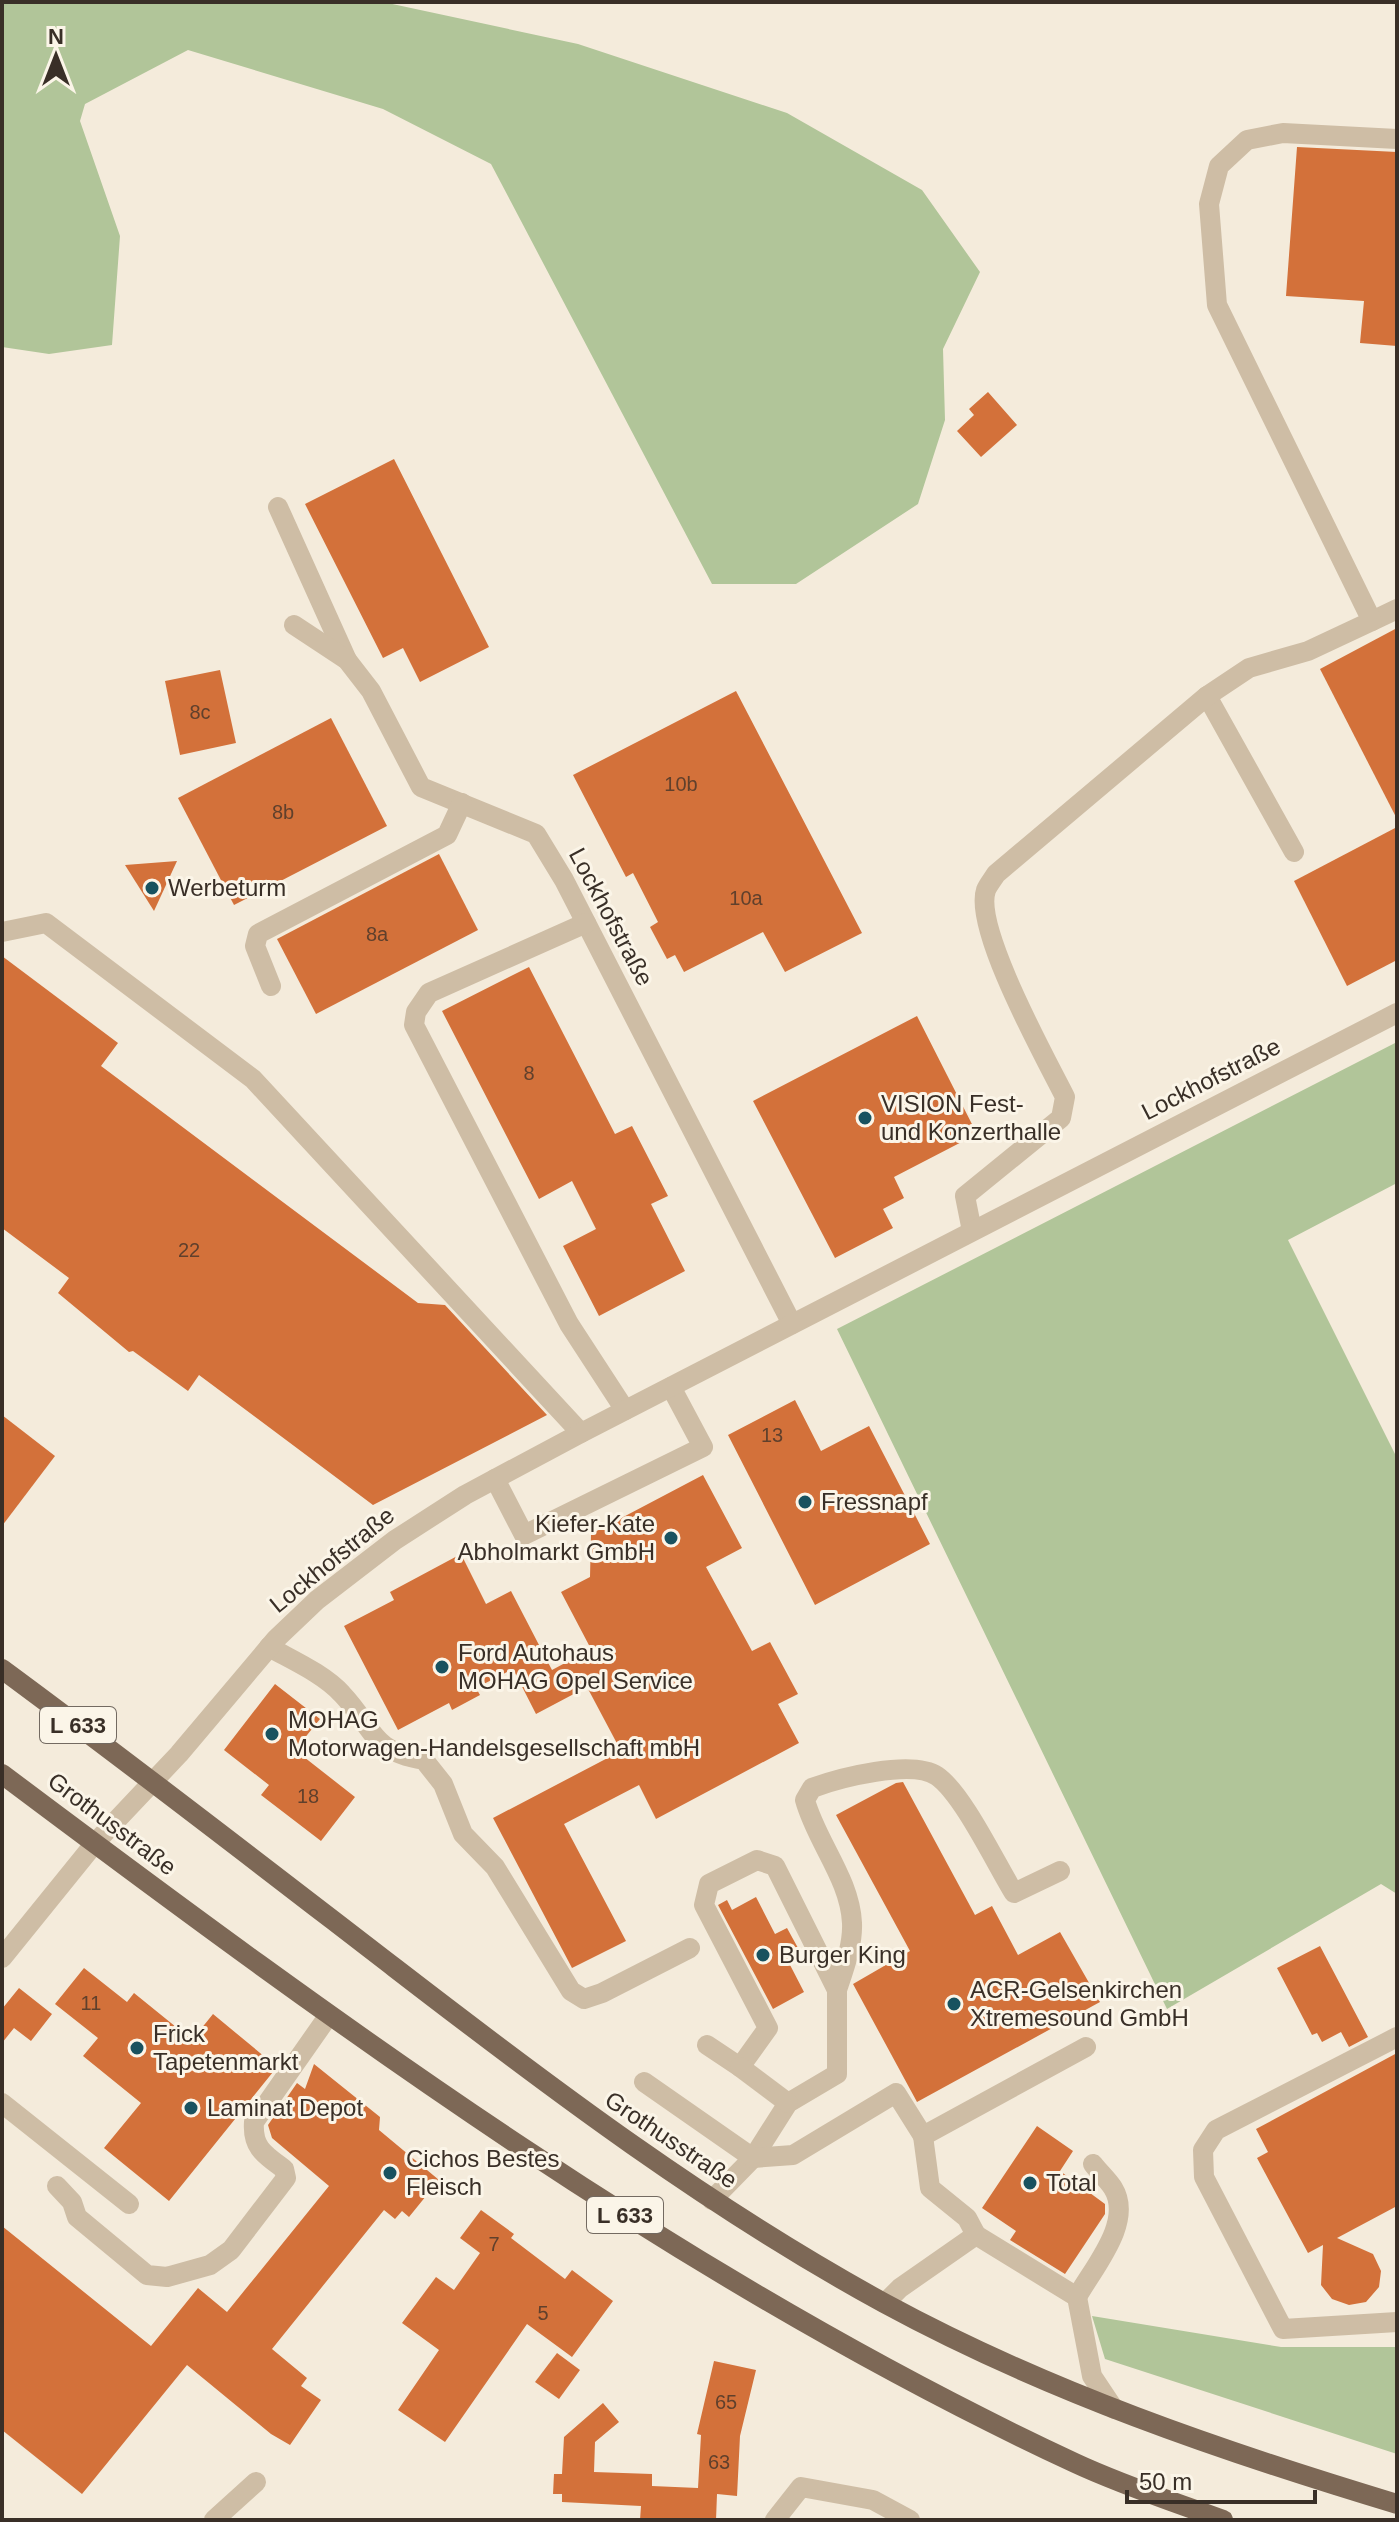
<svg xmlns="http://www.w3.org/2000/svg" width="1399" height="2522" font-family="Helvetica,sans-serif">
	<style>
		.green { fill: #b1c599 }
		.building { fill: #d3713a }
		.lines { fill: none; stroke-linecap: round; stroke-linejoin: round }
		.minor { stroke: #cebda5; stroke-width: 20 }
		.major { stroke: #7d6856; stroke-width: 20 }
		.poi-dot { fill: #18525f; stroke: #fbf5e8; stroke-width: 3 }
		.labels { text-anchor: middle; stroke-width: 6; stroke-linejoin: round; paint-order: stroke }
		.number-label { font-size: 20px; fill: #60402c }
		.shield { fill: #fbf5e8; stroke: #736a61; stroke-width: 2 }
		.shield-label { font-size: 22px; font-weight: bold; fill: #392f27 }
		.poi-label { font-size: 24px; fill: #392f27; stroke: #fbf5e8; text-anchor: start }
		.street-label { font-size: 24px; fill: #392f27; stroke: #fbf5e8 }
	</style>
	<rect width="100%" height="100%" fill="#f4ebdb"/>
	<!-- green -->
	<g class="green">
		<path d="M2,2H383L578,44L787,113L922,190L980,272L943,349L945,420L918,504L796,584H712L491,164L383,109L188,50L85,104L80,121L120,236L112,345L49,354L2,347Z"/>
		<path d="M1397,1042V1183L1288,1240L1397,1458V1894L1381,1884L1167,2009L837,1329Z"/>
		<path d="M1092,2316L1281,2347H1397V2454L1105,2359Z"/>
	</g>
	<!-- building -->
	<g class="building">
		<path d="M1297,147L1397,152V346L1360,343L1364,301L1286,296Z"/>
		<path d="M988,392L1017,425L981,457L957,431L974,415L969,409Z"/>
		<path d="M394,459L489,647L420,682L403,648L383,658L305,504Z"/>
		<path d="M1397,628V819L1320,669Z"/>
		<path d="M220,670L236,743L180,755L165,681Z"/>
		<path d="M736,691L862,933L785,972L763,932L684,972L675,955L667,959L650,927L658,922L633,873L626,877L573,775Z"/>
		<path d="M331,718L387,826L234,905L178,798Z"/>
		<path d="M1397,827V960L1347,986L1294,881Z"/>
		<path d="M439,854L478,930L316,1014L277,939Z"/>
		<path d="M177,861L154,911L125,865Z"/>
		<path d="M2,956L118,1043L101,1066L418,1303L445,1305L547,1415L373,1505L199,1375L188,1391L133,1351L129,1352L58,1293L69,1278L2,1228Z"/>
		<path d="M529,967L615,1134L632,1126L668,1196L651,1204L685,1271L599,1316L563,1246L596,1229L572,1181L539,1199L442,1011Z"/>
		<path d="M917,1016L977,1134L894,1177L904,1198L883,1209L893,1228L835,1258L753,1101Z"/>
		<path d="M795,1400L821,1451L869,1426L930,1544L815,1605L728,1435Z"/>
		<path d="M2,1415L55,1456L2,1526Z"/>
		<path d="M703,1475L742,1548L706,1567L752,1651L770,1642L798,1694L778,1704L799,1743L656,1819L639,1785L564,1824L626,1941L572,1968L493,1818L621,1751L587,1687L536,1714L513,1669L476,1688L480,1695L452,1710L449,1703L398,1730L344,1626L394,1600L390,1592L461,1554L486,1604L511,1591L552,1670L591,1649L561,1592L590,1577L591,1534Z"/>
		<path d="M275,1684L320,1719L295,1750L355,1797L321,1841L261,1795L269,1785L224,1750Z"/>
		<path d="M903,1782L975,1915L992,1906L1018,1955L1060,1932L1100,2002L917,2102L853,1984L910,1951L836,1815L896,1783Z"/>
		<path d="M756,1897L775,1934L787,1928L798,1948L793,1951L797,1959L789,1963L804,1992L773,2009L718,1905L727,1900L732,1910Z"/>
		<path d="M1320,1946L1368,2037L1349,2047L1341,2032L1322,2042L1317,2033L1312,2035L1277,1968Z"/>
		<path d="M84,1968L127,2002L134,1993L192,2040L213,2014L277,2067L169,2201L104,2148L141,2103L83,2056L98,2038L55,2004Z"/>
		<path d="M19,1988L52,2014L31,2041L14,2028L2,2043V2009Z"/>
		<path d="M1397,2053V2206L1337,2238L1373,2254L1381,2271L1379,2287L1366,2302L1349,2305L1332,2299L1321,2285L1323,2245L1308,2253L1257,2158L1268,2152L1256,2129Z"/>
		<path d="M314,2064L380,2117L379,2130L439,2180L409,2217L402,2211L395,2219L384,2210L272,2349L307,2378L301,2386L321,2400L290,2445L271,2434L187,2365L82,2494L2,2430V2226L151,2346L198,2288L227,2312L329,2186L272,2138L268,2125L297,2083L305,2089Z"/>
		<path d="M1037,2126L1073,2151L1060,2171L1105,2204V2214L1065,2274L1010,2240L1016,2231L982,2208Z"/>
		<path d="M481,2210L514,2234L511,2238L565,2279L572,2270L613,2301L572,2357L527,2324L445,2442L398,2410L439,2350L402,2323L436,2277L454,2290L480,2253L460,2238Z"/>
		<path d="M557,2353L580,2370L559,2399L535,2382Z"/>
		<path d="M714,2361L756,2370L740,2436L737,2496L717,2494L716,2520H640L641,2506L562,2502V2494H553L554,2474H562L564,2437L603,2403L619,2422L595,2442L594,2472L652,2474V2486L698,2488L701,2435L697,2434Z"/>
	</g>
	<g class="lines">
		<!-- minor -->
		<g class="minor">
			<path d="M278,507L347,660"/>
			<path d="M1372,621L1397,609"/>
			<path d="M294,625L347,660L371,691L421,787L536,834L564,880L792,1324"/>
			<path d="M1207,696L1294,852"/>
			<path d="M586,923L429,993L416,1012L414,1025L569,1324L625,1410"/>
			<path d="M2,932L46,923L253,1079L581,1433"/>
			<path d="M271,986L255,946L258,934L447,835L462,803"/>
			<path d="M972,1231L965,1196L1061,1118L1065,1097C1046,1059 973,928 986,890C988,885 993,879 996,874L1207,696L1249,668L1308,651L1372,621L1217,305L1209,204L1219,166L1247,140L1283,133L1397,139"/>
			<path d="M495,1479L524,1535L703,1447L671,1387"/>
			<path d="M269,1647C292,1660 324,1674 342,1694C375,1729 370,1751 424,1760L443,1784L463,1834L495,1867L571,1991L584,1999L602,1993L690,1948"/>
			<path d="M2,1958L95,1843L179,1754L276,1639L317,1600L395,1540L465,1495L581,1433L1397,1013"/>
			<path d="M837,1990C844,1969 853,1945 852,1923C850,1879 816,1841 805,1800L812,1788C839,1778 912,1759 937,1776C963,1794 996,1864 1014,1893L1060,1871"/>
			<path d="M1397,2037L1216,2130L1203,2150L1204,2177L1283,2329L1397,2322"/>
			<path d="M707,2045L740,2067L768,2028L704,1905L709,1884L757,1860L775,1866L837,1990V2074L788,2103L753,2158L712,2200"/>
			<path d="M740,2067L788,2103"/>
			<path d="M644,2082L753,2158L793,2155L896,2093L923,2136L1086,2047"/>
			<path d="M2,2103L129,2204"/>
			<path d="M923,2136L930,2188L967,2218L976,2235"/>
			<path d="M57,2186L72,2202L77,2217L147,2275L167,2277L210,2265L231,2250L286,2178L284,2169C265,2155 252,2148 254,2122L329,2015"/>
			<path d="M1077,2297C1093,2268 1134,2222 1113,2188C1108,2180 1099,2172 1093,2164"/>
			<path d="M885,2303L900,2288L976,2235L1077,2297L1092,2376L1114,2409"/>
			<path d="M214,2520L256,2482"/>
			<path d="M775,2520L801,2487L873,2500L910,2520"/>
		</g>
		<!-- major -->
		<g class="major">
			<path d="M2,1669C135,1767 265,1868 395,1968C552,2089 710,2208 884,2303C1046,2391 1221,2451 1397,2504"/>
			<path d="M2,1774C342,2029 688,2283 1075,2463C1122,2485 1174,2502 1223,2520"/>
		</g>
	</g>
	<!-- markers -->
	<g class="poi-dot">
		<circle cx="152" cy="888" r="8"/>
		<circle cx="865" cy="1118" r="8"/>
		<circle cx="805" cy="1502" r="8"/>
		<circle cx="671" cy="1538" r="8"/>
		<circle cx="442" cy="1667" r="8"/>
		<circle cx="272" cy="1734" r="8"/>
		<circle cx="763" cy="1955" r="8"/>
		<circle cx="954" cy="2004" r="8"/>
		<circle cx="137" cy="2048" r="8"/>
		<circle cx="191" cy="2108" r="8"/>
		<circle cx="390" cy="2173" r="8"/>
		<circle cx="1030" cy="2183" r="8"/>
	</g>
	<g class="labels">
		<!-- number labels -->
		<g class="number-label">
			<text x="200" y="719">8c</text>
			<text x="681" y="791">10b</text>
			<text x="283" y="819">8b</text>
			<text x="746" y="905">10a</text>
			<text x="377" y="941">8a</text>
			<text x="529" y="1080">8</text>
			<text x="189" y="1257">22</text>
			<text x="772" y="1442">13</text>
			<text x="308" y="1803">18</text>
			<text x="91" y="2010">11</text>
			<text x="494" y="2251">7</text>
			<text x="543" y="2320">5</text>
			<text x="726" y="2409">65</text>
			<text x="719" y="2469">63</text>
		</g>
		<!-- shield labels -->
		<g class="shield">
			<rect x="40" y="1707" width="76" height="36" rx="6"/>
			<rect x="587" y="2197" width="76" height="36" rx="6"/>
		</g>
		<g class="shield-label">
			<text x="78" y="1733">L 633</text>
			<text x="625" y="2223">L 633</text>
		</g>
		<!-- poi labels -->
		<g class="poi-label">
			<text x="168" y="896">Werbeturm</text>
			<text x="881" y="1112">VISION Fest-<tspan x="881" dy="28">und Konzerthalle</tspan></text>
			<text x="821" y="1510">Fressnapf</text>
			<text x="655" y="1532" text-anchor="end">Kiefer-Kate<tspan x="655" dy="28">Abholmarkt GmbH</tspan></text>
			<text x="458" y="1661">Ford Autohaus<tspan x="458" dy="28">MOHAG Opel Service</tspan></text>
			<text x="288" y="1728">MOHAG<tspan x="288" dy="28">Motorwagen-Handelsgesellschaft mbH</tspan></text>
			<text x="779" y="1963">Burger King</text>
			<text x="970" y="1998">ACR-Gelsenkirchen<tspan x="970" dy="28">Xtremesound GmbH</tspan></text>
			<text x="153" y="2042">Frick<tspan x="153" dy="28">Tapetenmarkt</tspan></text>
			<text x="207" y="2116">Laminat Depot</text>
			<text x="406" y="2167">Cichos Bestes<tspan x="406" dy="28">Fleisch</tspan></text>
			<text x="1046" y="2191">Total</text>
		</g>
		<!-- street labels -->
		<g class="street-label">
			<text transform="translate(611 917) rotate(62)" y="8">Lockhofstraße</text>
			<text transform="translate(1211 1079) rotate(-27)" y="8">Lockhofstraße</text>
			<text transform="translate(332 1560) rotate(-39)" y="8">Lockhofstraße</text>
			<text transform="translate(112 1824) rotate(37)" y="8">Grothusstraße</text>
			<text transform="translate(671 2140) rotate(34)" y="8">Grothusstraße</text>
		</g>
	</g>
	<!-- border -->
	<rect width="1399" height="2522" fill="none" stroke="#392f27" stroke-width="8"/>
	<!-- north arrow -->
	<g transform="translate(56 56)" stroke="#fbf5e8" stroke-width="6" paint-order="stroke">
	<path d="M0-6L14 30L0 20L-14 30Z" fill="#392f27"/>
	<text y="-12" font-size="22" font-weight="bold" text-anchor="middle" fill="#392f27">N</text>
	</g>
	<!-- scale -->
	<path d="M1127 2490v12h188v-12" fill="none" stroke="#392f27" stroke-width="4"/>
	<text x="1139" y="2490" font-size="24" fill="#392f27" stroke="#fbf5e8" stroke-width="6" paint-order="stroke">50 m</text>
</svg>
